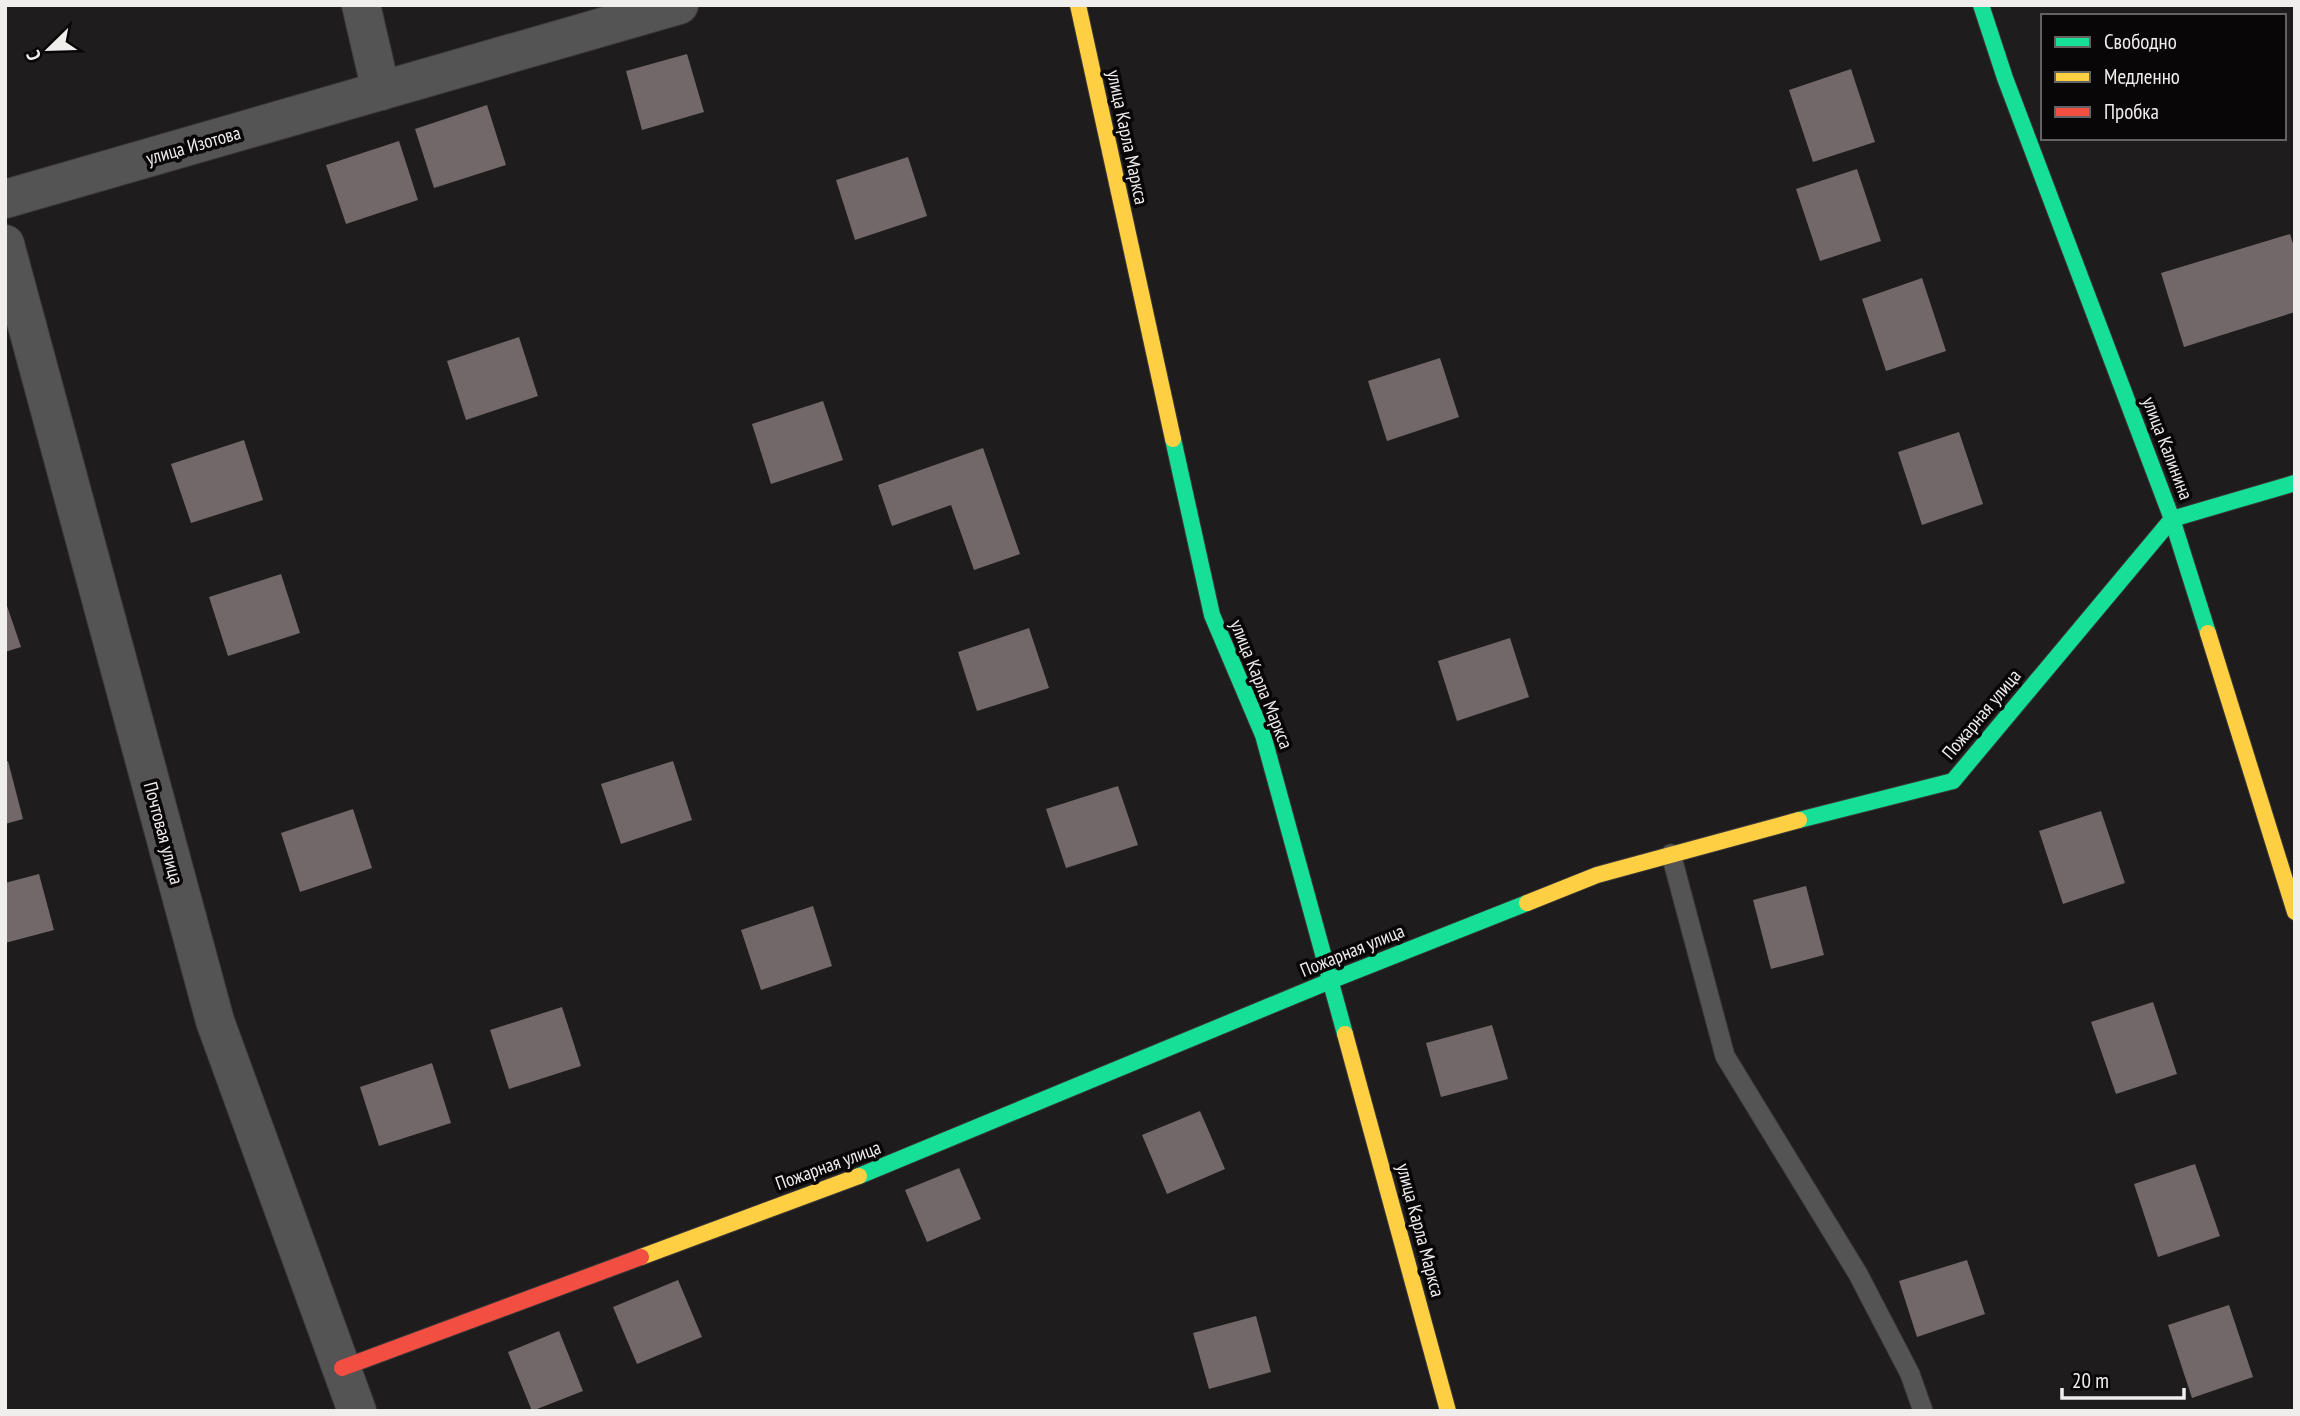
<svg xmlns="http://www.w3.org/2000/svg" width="2300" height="1416" font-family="'PT Sans Narrow',sans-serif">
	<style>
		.building { fill: #736869 }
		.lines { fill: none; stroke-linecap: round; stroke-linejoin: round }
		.lane-casing { stroke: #3a3838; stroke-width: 21 }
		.street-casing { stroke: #3a3838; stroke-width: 40 }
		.fast-casing { stroke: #3a3838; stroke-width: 18 }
		.slow-casing { stroke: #3a3838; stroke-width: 18 }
		.jam-casing { stroke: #3a3838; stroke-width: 18 }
		.lane { stroke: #555454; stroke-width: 19 }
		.street { stroke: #555454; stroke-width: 38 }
		.fast { stroke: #16e098; stroke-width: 16 }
		.slow { stroke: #ffcf43; stroke-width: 16 }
		.jam { stroke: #f24e42; stroke-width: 16 }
		.labels { text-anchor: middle; stroke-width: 7; stroke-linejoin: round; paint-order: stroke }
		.street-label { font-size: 19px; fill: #f0eded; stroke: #080606 }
	</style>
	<rect width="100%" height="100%" fill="#1e1c1c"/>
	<!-- building -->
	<g class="building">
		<path d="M687,54L704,112L642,130L626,71Z"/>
		<path d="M1851,69L1875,142L1813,162L1789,90Z"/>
		<path d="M487,105L506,165L434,188L415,129Z"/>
		<path d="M399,141L418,200L346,224L326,165Z"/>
		<path d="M908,157L927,216L855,240L836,180Z"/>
		<path d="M1857,169L1881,241L1820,261L1796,189Z"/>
		<path d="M2290,234L2295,250V312L2184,347L2161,273Z"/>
		<path d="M1922,278L1946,351L1886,371L1862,299Z"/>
		<path d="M519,337L538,396L466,420L447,361Z"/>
		<path d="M1440,358L1459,417L1387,441L1368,381Z"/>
		<path d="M823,401L843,460L771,484L752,424Z"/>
		<path d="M1959,432L1983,504L1922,525L1898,452Z"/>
		<path d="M244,440L263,500L191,523L171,464Z"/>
		<path d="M983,448L1020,554L974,570L951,505L892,526L878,485Z"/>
		<path d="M281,574L300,633L228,656L209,597Z"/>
		<path d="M5,600L21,647L5,652Z"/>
		<path d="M1029,628L1049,688L977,711L958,652Z"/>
		<path d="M1510,638L1529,697L1457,721L1438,661Z"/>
		<path d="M8,761L23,819L5,824V762Z"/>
		<path d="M673,761L692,820L621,844L601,784Z"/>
		<path d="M1118,786L1138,845L1066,868L1046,809Z"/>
		<path d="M353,809L372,868L300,892L281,833Z"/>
		<path d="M2101,811L2125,883L2063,904L2039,831Z"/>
		<path d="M39,874L54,930L5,943V883Z"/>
		<path d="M1806,886L1824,955L1771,969L1753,900Z"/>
		<path d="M813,906L832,966L761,990L741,930Z"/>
		<path d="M2153,1002L2177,1074L2116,1094L2091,1022Z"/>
		<path d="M562,1007L581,1066L509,1089L490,1030Z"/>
		<path d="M1492,1025L1508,1079L1441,1097L1426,1043Z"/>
		<path d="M432,1063L451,1123L379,1146L360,1087Z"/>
		<path d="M1200,1111L1225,1169L1167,1194L1142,1135Z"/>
		<path d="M2195,1164L2220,1236L2158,1257L2134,1184Z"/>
		<path d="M959,1168L981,1219L927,1242L905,1190Z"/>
		<path d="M1967,1260L1985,1314L1917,1337L1899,1281Z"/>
		<path d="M678,1280L702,1337L637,1364L613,1307Z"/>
		<path d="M2229,1305L2253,1377L2192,1398L2168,1325Z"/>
		<path d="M1256,1316L1271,1372L1209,1389L1193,1333Z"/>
		<path d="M559,1331L583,1391L532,1411L508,1352Z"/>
	</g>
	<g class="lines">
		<defs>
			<path id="lane" d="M1671,854L1725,1056L1858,1274L1910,1374L1923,1411"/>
			<g id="street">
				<path d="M361,5L381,91"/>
				<path d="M5,199L679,5"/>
				<path d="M5,244L215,1021L357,1411"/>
			</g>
			<g id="fast">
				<path d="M1981,5L2005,78L2172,519L2208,633"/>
				<path d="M1173,439L1212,615L1263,735L1345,1034"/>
				<path d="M1799,820L1953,781L2172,519L2295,483"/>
				<path d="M859,1176L1330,981L1527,903"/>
			</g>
			<g id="slow">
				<path d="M1078,5L1173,439"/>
				<path d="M2208,633L2295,912"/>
				<path d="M1527,903L1597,875L1799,820"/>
				<path d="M1345,1034L1448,1411"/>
				<path d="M641,1257L859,1176"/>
			</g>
			<path id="jam" d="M342,1368L641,1257"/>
		</defs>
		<!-- lane casing -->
		<use href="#lane" class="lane-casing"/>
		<!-- street casing -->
		<use href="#street" class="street-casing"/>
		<!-- fast casing -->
		<use href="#fast" class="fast-casing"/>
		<!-- slow casing -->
		<use href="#slow" class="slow-casing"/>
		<!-- jam casing -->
		<use href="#jam" class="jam-casing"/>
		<!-- lane -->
		<use href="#lane" class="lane"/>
		<!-- street -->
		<use href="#street" class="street"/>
		<!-- fast -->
		<use href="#fast" class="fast"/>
		<!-- slow -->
		<use href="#slow" class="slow"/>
		<!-- jam -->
		<use href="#jam" class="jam"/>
	</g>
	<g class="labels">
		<!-- street labels -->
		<g class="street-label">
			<text transform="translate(1128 137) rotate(78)" y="7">улица Карла Маркса</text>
			<text transform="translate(193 145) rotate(-16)" y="7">улица Изотова</text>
			<text transform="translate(2168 448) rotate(69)" y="7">улица Калинина</text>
			<text transform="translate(1262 684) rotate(68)" y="7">улица Карла Маркса</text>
			<text transform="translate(1981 714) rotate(-50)" y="7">Пожарная улица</text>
			<text transform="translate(164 833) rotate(75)" y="7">Почтовая улица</text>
			<text transform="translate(1352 950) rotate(-22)" y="7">Пожарная улица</text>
			<text transform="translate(828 1165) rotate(-20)" y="7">Пожарная улица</text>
			<text transform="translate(1421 1230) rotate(75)" y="7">улица Карла Маркса</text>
		</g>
	</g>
	<!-- border -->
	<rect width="2300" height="1416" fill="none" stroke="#f0eded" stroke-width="14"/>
	<!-- legend -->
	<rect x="2041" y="14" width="245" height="126" fill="#080606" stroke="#656262" stroke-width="2"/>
	<rect x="2055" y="37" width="35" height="10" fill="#16e098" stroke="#656262" stroke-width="2"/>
	<text x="2104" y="49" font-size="21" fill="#f0eded">Свободно</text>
	<rect x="2055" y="72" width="35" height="10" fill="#ffcf43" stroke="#656262" stroke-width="2"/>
	<text x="2104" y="84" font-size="21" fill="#f0eded">Медленно</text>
	<rect x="2055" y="107" width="35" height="10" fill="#f24e42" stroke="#656262" stroke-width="2"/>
	<text x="2104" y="119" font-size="21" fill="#f0eded">Пробка</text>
	<!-- north arrow -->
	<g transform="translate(49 49) rotate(247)" stroke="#080606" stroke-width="5" paint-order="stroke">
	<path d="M0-5L12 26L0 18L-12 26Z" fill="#f0eded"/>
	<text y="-10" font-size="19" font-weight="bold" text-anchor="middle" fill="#f0eded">С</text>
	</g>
	<!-- scale -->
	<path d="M2062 1388v10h122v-10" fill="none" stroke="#f0eded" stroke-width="3.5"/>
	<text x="2072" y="1388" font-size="21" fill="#f0eded" stroke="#080606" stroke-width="5" paint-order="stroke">20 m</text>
</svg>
